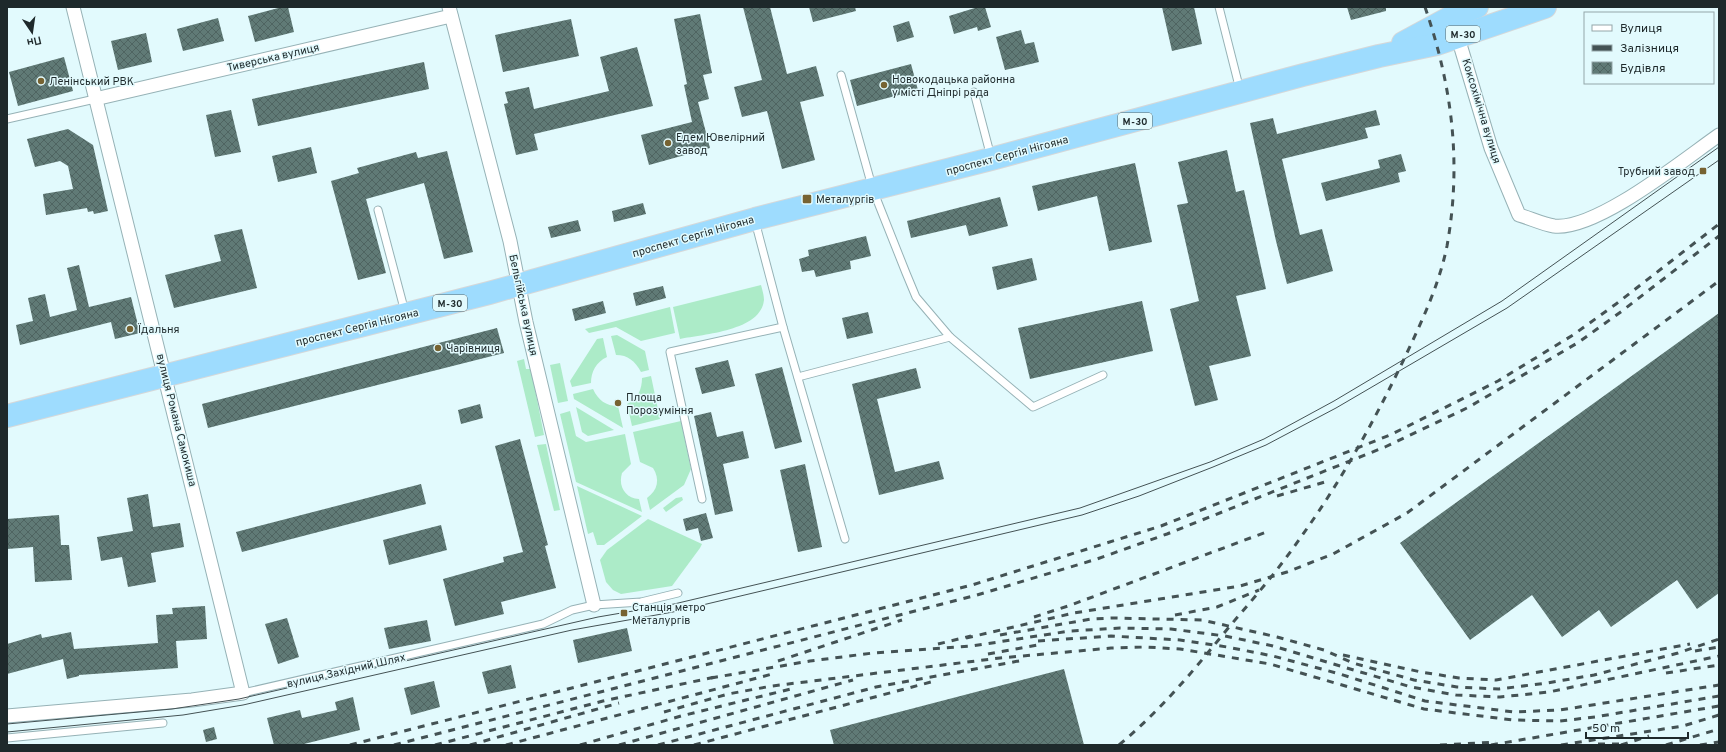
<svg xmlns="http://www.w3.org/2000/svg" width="1726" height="752" font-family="Overpass,sans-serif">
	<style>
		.grass { fill: #acebc8 }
		.building { fill: url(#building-cross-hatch) }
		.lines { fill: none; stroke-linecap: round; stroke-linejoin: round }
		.service-casing { stroke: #96b2b6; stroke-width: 9 }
		.minor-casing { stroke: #96b2b6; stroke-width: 15 }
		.trunk-casing { stroke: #d6d8d9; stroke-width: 24 }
		.service { stroke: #fff; stroke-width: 7 }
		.minor { stroke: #fff; stroke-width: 13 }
		.trunk { stroke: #9edcfe; stroke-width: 22 }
		.tram { stroke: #445254; stroke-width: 1 }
		.rail { stroke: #445254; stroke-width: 3; stroke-dasharray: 7 7; stroke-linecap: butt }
		.poi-dot { fill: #776332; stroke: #e2fafd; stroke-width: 1.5 }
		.labels { text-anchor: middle; stroke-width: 3; stroke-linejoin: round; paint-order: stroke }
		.shield { fill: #e2fafd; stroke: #59686a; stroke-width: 1 }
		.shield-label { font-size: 10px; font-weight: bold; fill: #1e292b }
		.street-label { font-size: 11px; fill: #1e292b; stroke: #e2fafd }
		.poi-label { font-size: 11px; fill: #1e292b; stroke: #e2fafd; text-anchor: start }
	</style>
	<defs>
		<pattern id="building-cross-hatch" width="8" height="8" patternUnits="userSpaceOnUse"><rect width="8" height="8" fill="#607a76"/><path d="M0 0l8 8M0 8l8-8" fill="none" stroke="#4f6461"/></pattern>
	</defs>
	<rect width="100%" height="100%" fill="#e2fafd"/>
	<!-- grass -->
	<g class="grass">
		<path d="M761,285C762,289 764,295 764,300C761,331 704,334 680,339L673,307Z"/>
		<path d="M670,307L675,333L641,341L616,327L589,333L585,329Z"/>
		<path d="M617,335L645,351L649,370L641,372C635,361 628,355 616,355L611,336Z"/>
		<path d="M603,338L607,357C596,362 591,372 591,383L572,387L570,381L597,339Z"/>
		<path d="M524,359L526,369H531L544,435L535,437L517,361Z"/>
		<path d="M560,363L568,401L558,403L550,365Z"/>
		<path d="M651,376L660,419L632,426L627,404C638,399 642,389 642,378Z"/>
		<path d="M593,389C598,400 606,406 618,406L623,428L574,399L573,394Z"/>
		<path d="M576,407L614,430L588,436L582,432Z"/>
		<path d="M570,411L576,436L586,442L625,434L631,464L622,473C618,486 625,498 639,499L642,512L576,482L560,414Z"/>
		<path d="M681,421L691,469L684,485L650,510L647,498C658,490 660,479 653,468L640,462L633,432Z"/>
		<path d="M546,444L560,510L554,511L537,445Z"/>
		<path d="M577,486L642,516L604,545H597L593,532L588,534Z"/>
		<path d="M682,497L683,500L666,512L663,508L676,498Z"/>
		<path d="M648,519L702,544L700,548L672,586L621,594L613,590L606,582L600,560L607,550Z"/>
	</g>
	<!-- building -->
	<g class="building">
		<path d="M282,7H288L294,32L255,42L248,16Z"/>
		<path d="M743,7H770L787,74L816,66L824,96L800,102L815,160L782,169L767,111L742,117L734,87L762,80Z"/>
		<path d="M809,7H855L856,11L813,22Z"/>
		<path d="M978,7H985L991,27L978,31L977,27L954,34L949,16Z"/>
		<path d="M1162,7H1194L1202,44L1172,51Z"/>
		<path d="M1347,7H1386V11L1351,20Z"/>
		<path d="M700,14L712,73L703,75L709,99L698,102L710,148L649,165L641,135L692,122L684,85L687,84L674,19Z"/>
		<path d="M218,18L224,41L183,51L177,29Z"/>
		<path d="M571,19L579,56L503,72L495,35Z"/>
		<path d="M909,21L914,37L897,42L893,26Z"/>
		<path d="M1021,30L1025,44L1034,42L1039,62L1005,70L996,37Z"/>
		<path d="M146,33L152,62L118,70L111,41Z"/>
		<path d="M637,47L653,106L534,134L538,150L516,155L504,104L508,103L505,92L529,87L534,109L609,91L600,57Z"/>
		<path d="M64,57L73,91L18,106L9,72Z"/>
		<path d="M424,62L429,89L258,126L252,99Z"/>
		<path d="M911,64L918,90L857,106L850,80Z"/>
		<path d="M231,110L241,152L215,157L206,115Z"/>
		<path d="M1376,110L1380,125L1365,128L1368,138L1282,159L1300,235L1322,229L1333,271L1287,284L1276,241L1250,123L1273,118L1277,134Z"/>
		<path d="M68,129L93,145L108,211L94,214L93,211L88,212L87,208L46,215L43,194L73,189L68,166L60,161L35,167L27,139Z"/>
		<path d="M311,147L317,173L278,182L272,156Z"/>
		<path d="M1227,150L1236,192L1244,190L1266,289L1236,296L1251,356L1209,366L1218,400L1195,406L1170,309L1199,301L1177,205L1188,203L1178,162Z"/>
		<path d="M447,151L473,252L444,259L424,183L366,199L386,273L358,280L331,181L359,173L357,168L416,152L418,158Z"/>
		<path d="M1401,154L1406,171L1398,173L1400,182L1326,201L1321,183L1380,168L1378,160Z"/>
		<path d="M1135,163L1152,242L1109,251L1097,196L1038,211L1032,186Z"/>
		<path d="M1000,197L1008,226L969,236L966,225L911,238L907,221Z"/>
		<path d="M643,203L646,214L614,222L612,211Z"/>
		<path d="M578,220L581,231L551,238L548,227Z"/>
		<path d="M242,229L257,288L174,308L165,275L221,261L214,235Z"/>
		<path d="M866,236L871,256L850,261L851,269L816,277L814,270L802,272L799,259L809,256L808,250Z"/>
		<path d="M1032,258L1037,280L997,290L992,267Z"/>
		<path d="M79,265L89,307L131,297L140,333L115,339L111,322L20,345L16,325L33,321L28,298L45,294L50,317L77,310L67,268Z"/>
		<path d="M663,286L666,298L636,306L633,293Z"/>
		<path d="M603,301L606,313L575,321L572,309Z"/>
		<path d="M1142,301L1153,351L1030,379L1018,328Z"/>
		<path d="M868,312L873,333L847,339L842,318Z"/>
		<path d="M1719,313V593L1697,609L1677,580L1611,627L1599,610L1562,637L1532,595L1470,640L1400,543Z"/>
		<path d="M497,328L504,353L208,428L202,404Z"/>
		<path d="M728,360L735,386L702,394L695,368Z"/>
		<path d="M782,367L802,442L775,449L755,374Z"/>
		<path d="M916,368L921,388L877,399L895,472L939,461L944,479L879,495L852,384Z"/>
		<path d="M480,404L483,418L461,424L458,410Z"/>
		<path d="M711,412L717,437L743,431L749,458L723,464L733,511L715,515L694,416Z"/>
		<path d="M520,439L548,545L545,546L556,588L501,602L504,614L455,626L443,579L504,562L503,557L523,552L495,446Z"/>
		<path d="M805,464L822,547L798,552L780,470Z"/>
		<path d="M421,484L426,504L242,552L236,532Z"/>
		<path d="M148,494L153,527L180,523L184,547L151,553L156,582L128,587L122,557L101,561L97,537L133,531L127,498Z"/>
		<path d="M706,513L713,538L701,541L698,528L686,531L683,519Z"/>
		<path d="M59,515L61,545H69L72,580L35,582L33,547L7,549V519Z"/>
		<path d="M441,525L447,550L389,565L383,540Z"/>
		<path d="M205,606L207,639L176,641L178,668L79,675V676L67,679L63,659L7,674V644L41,634L42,638L71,632L74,649L158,643L156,615L173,614L172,608Z"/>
		<path d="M287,618L299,657L278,664L265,624Z"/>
		<path d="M427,620L431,641L389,649L384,628Z"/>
		<path d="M627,628L632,651L578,663L573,640Z"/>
		<path d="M511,665L516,688L488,694L482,672Z"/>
		<path d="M1064,669L1084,745H834L830,730Z"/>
		<path d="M434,681L440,707L411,715L404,688Z"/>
		<path d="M353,697L360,730L300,745H274L267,718L300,710L302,718L337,710L335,702Z"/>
		<path d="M214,727L217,739L206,742L203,730Z"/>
	</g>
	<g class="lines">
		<defs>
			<g id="service">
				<path d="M1219,7L1240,90"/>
				<path d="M841,75L873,190L906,273L916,297L950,337"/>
				<path d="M974,92L991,157"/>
				<path d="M7,119L95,99"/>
				<path d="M378,210L405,312"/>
				<path d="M755,221L783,327L845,539"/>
				<path d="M798,377L950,337L1033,407L1103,375"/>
				<path d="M702,499L670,352L783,327"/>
				<path d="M243,693L543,624L572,610L594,605L641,602L678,593"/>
				<path d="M7,738L163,723"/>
			</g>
			<g id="minor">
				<path d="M449,7L510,241L526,322L594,605"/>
				<path d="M1456,31L1491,148L1519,215C1530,218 1542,224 1554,226C1596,231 1683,160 1719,135"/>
				<path d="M95,99L451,16"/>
				<path d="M7,716L192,700L243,693L73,7"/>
			</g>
			<g id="trunk">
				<path d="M1403,43L1451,17L1477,7"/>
				<path d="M7,416L489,293L755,219L991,159L1303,75L1379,56L1437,44L1545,7"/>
			</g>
		</defs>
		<!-- service casing -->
		<use href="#service" class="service-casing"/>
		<!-- minor casing -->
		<use href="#minor" class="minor-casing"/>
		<!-- trunk casing -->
		<use href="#trunk" class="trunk-casing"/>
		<!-- service -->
		<use href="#service" class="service"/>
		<!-- minor -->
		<use href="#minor" class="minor"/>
		<!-- trunk -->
		<use href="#trunk" class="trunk"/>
		<!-- tram -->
		<g class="tram">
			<path d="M7,724L172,709L239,699L598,617L674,604L1080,508L1210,462L1264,439L1334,401L1502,301L1719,147"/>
			<path d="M7,732L183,715L243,705L572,630L673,612L1082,515L1139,496L1213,467L1266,445L1336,408L1507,308L1719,160"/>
		</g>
		<!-- rail -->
		<g class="rail">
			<path d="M1277,496L1325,482"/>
			<path d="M1175,615L1217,607L1259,590"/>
			<path d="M1034,617L1071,605L1269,531"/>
			<path d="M1000,635L1091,619L1113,618L1202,620L1277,637L1324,650L1353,663L1414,680L1457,687L1499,689L1547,683L1594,675L1678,653L1719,639"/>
			<path d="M966,638L1074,613L1240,586L1287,572L1333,554L1407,513L1719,281"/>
			<path d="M1038,641L1111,636L1180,640L1227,647L1273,656L1340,674L1425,701L1514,712L1560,710L1719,685"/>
			<path d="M938,644L971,636"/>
			<path d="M1695,651L1719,647"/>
			<path d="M988,654L1043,644"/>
			<path d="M1343,655L1421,672L1459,678L1496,680L1690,644"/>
			<path d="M778,661L902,620"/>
			<path d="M1666,673L1719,665"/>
			<path d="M711,678L810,661L873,653L972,646L1070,631L1120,628L1171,629L1225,636L1273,646L1411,687L1456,695L1500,697L1549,692L1719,656"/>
			<path d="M664,712L728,694L772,686L1000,658L1111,648L1146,647L1180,649L1270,664L1424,709L1513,720L1560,721L1595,717L1719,696"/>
			<path d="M1598,744H1623"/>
			<path d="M350,745L972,585L1161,526L1390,435L1498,381L1573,335L1616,304L1719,224"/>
			<path d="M394,745L977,595L1097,559L1167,534L1385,447L1469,407L1579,342L1622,311L1719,236"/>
			<path d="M435,745L603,701L715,677"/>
			<path d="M470,745L619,703"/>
			<path d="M506,745L776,673"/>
			<path d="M580,745L681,716L795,688"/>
			<path d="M619,745L853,680"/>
			<path d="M658,745L876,687L1024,660"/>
			<path d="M694,745L931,682"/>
			<path d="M1119,745C1162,709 1194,670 1229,627C1254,598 1279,569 1301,537C1341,481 1375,420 1405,357C1422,321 1439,285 1447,246C1462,162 1452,86 1425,7"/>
			<path d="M1440,745L1496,742"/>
			<path d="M1491,745L1719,706"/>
			<path d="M1561,745L1683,726L1719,715"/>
			<path d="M1621,745L1649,736"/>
			<path d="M1666,745L1719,729"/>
			<path d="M1700,745L1719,742"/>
		</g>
	</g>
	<!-- markers -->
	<g class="poi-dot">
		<circle cx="41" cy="81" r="4"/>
		<circle cx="884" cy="85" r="4"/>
		<circle cx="668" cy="143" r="4"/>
		<rect x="1699" y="167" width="8" height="8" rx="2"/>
		<rect x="802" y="194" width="10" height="10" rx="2"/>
		<circle cx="130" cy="329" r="4"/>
		<circle cx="438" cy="348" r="4"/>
		<circle cx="618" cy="403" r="4"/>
		<rect x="620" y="609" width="8" height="8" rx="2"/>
	</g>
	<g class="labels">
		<!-- shield labels -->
		<g class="shield">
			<rect x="1446" y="26" width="34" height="16" rx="3"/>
			<rect x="1118" y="113" width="34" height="16" rx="3"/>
			<rect x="433" y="295" width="34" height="16" rx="3"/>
		</g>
		<g class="shield-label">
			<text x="1463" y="38">М-30</text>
			<text x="1135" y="125">М-30</text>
			<text x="450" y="307">М-30</text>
		</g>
		<!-- street labels -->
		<g class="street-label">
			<text transform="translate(273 57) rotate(-13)" y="4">Тиверська вулиця</text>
			<text transform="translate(1482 111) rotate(73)" y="4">Коксохімічна вулиця</text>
			<text transform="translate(1007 155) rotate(-15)" y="4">проспект Сергія Нігояна</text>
			<text transform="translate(693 236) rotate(-16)" y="4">проспект Сергія Нігояна</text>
			<text transform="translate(524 305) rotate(78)" y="4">Бельгійська вулиця</text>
			<text transform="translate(357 327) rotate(-14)" y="4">проспект Сергія Нігояна</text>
			<text transform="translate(177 420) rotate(76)" y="4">вулиця Романа Самокиша</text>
			<text transform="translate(346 670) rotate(-13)" y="4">вулиця Західний Шлях</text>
		</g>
		<!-- poi labels -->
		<g class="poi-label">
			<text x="892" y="83">Новокодацька районна<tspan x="892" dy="13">у місті Дніпрі рада</tspan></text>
			<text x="49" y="85">Ленінський РВК</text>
			<text x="676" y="141">Едем Ювелірний<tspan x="676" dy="13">завод</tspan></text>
			<text x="1695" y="175" text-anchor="end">Трубний завод</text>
			<text x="816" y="203">Металургів</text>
			<text x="138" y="333">Їдальня</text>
			<text x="446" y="352">Чарівниця</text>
			<text x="626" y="401">Площа<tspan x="626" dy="13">Порозуміння</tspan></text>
			<text x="632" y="611">Станція метро<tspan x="632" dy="13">Металургів</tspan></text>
		</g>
	</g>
	<!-- border -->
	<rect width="1726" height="752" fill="none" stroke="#1e292b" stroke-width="16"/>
	<!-- legend -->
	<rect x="1584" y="12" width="130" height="72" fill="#e2fafd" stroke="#94a6a9"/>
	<rect x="1592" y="25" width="20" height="6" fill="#ffffff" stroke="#94a6a9"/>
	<text x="1620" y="32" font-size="12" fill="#1e292b">Вулиця</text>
	<rect x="1592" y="45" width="20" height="6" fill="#445254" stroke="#94a6a9"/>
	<text x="1620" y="52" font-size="12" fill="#1e292b">Залізниця</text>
	<rect x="1592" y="62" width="20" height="12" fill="url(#building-cross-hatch)" stroke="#94a6a9"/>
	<text x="1620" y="72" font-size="12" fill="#1e292b">Будівля</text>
	<!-- north arrow -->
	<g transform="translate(32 32) rotate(167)" stroke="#e2fafd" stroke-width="3" paint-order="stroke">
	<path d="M0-3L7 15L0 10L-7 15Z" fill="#1e292b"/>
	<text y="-6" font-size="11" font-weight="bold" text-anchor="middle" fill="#1e292b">Пн</text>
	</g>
	<!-- scale -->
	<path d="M1586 732v6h102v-6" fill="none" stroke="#1e292b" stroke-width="2"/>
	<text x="1592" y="732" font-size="12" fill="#1e292b" stroke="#e2fafd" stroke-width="3" paint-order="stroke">50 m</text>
</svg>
